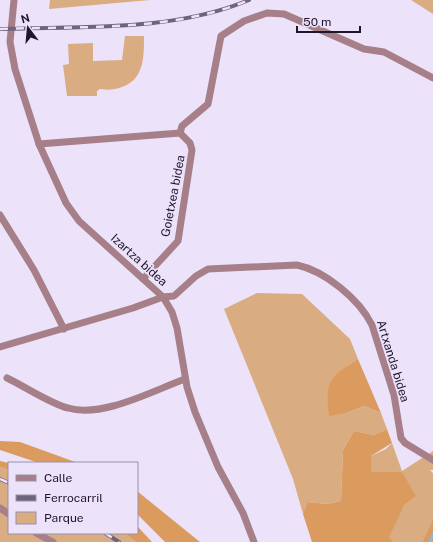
<svg xmlns="http://www.w3.org/2000/svg" width="433" height="542" font-family="'Public Sans',sans-serif">
	<style>
		.green { fill: #daac82 }
		.forest { fill: #db9b5f }
		.lines { fill: none; stroke-linecap: round; stroke-linejoin: round }
		.stream { stroke: #77bff8; stroke-width: 2.5 }
		.minor { stroke: #a67f88; stroke-width: 7 }
		.rail-casing { stroke: #6f657b; stroke-width: 4 }
		.rail { stroke: #ece2fa; stroke-width: 2.5; stroke-dasharray: 8; stroke-linecap: butt }
		.labels { text-anchor: middle; stroke-width: 3.5; stroke-linejoin: round; paint-order: stroke }
		.street-label { font-size: 12px; fill: #20162b; stroke: #ece2fa }
	</style>
	<rect width="100%" height="100%" fill="#ece2fa"/>
	<!-- green -->
	<g class="green">
		<path d="M50,0H150L49,9Z"/>
		<path d="M411,0H433V14Z"/>
		<path d="M125,36H144C144,59 144,81 119,88C112,90 107,90 100,89L97,91V96H67L63,65L69,64L68,44L93,43V61L122,60Z"/>
		<path d="M257,293L302,294L350,339L358,359L347,366L346,413L364,406L381,413L387,429L374,435L354,431L343,450L341,501L327,504L307,502L303,514L293,479L224,309Z"/>
		<path d="M392,443L402,471L433,451V470H430L433,473V519L422,542H393L388,537L405,504L371,473V456L386,449Z"/>
		<path d="M0,467L9,470V533H124L136,542H0Z"/>
	</g>
	<!-- forest -->
	<g class="forest">
		<path d="M358,359L381,413L364,406L346,413L329,416C325,381 329,377 358,359Z"/>
		<path d="M387,429L392,443L371,456V472H402L416,496L405,504L389,537L393,542H312L303,514L307,502L327,504L341,501L343,450L354,431L374,435Z"/>
		<path d="M0,441L20,442L78,463H39L0,450Z"/>
		<path d="M0,461L9,463V470L0,467Z"/>
		<path d="M137,491L200,542H165L137,514Z"/>
		<path d="M433,519V542H422L432,521Z"/>
		<path d="M137,527L139,528L152,542H136L124,533H137Z"/>
	</g>
	<g class="lines">
		<!-- stream -->
		<path class="stream" d="M430,542L433,534"/>
		<!-- minor -->
		<g class="minor">
			<path d="M14,0L10,42L15,69L39,144L66,203L79,221L163,297L172,312L177,328L187,387L195,412L218,467L243,513L254,542"/>
			<path d="M180,133L182,126L208,104L221,36L244,21L267,13L284,14L364,49L384,52L433,78"/>
			<path d="M39,144L180,133L190,143L192,150L178,241L143,279"/>
			<path d="M0,215L34,270L64,329"/>
			<path d="M0,347L133,308L163,297L174,296L196,276L208,269L297,265C325,271 359,299 372,325L394,395L401,438L405,443L433,460"/>
			<path d="M7,378C24,386 51,404 68,408C103,418 152,391 185,379"/>
			<path d="M0,508L9,514"/>
			<path d="M36,533L53,542"/>
		</g>
		<defs>
			<g id="rail">
				<path d="M0,29C81,26 173,32 249,0"/>
				<path d="M0,479L9,483"/>
				<path d="M105,533L119,542"/>
			</g>
		</defs>
		<!-- rail casing -->
		<use href="#rail" class="rail-casing"/>
		<!-- rail -->
		<use href="#rail" class="rail"/>
	</g>
	<g class="labels">
		<!-- street labels -->
		<g class="street-label">
			<text transform="translate(173 196) rotate(-79)" y="4">Goietxea bidea</text>
			<text transform="translate(139 260) rotate(42)" y="4">Izartza bidea</text>
			<text transform="translate(393 361) rotate(73)" y="4">Artxanda bidea</text>
		</g>
	</g>
	<!-- legend -->
	<rect x="8" y="462" width="130" height="72" fill="#ece2fa" stroke="#9a90a7"/>
	<rect x="16" y="475" width="20" height="6" fill="#a67f88" stroke="#9a90a7"/>
	<text x="44" y="482" font-size="12" fill="#20162b">Calle</text>
	<rect x="16" y="495" width="20" height="6" fill="#6f657b" stroke="#9a90a7"/>
	<text x="44" y="502" font-size="12" fill="#20162b">Ferrocarril</text>
	<rect x="16" y="512" width="20" height="12" fill="#daac82" stroke="#9a90a7"/>
	<text x="44" y="522" font-size="12" fill="#20162b">Parque</text>
	<!-- north arrow -->
	<g transform="translate(28 28) rotate(344)" stroke="#ece2fa" stroke-width="3" paint-order="stroke">
	<path d="M0-3L7 15L0 10L-7 15Z" fill="#20162b"/>
	<text y="-6" font-size="11" font-weight="bold" text-anchor="middle" fill="#20162b">N</text>
	</g>
	<!-- scale -->
	<path d="M297 26v6h63v-6" fill="none" stroke="#20162b" stroke-width="2"/>
	<text x="303" y="26" font-size="12" fill="#20162b" stroke="#ece2fa" stroke-width="3" paint-order="stroke">50 m</text>
</svg>
